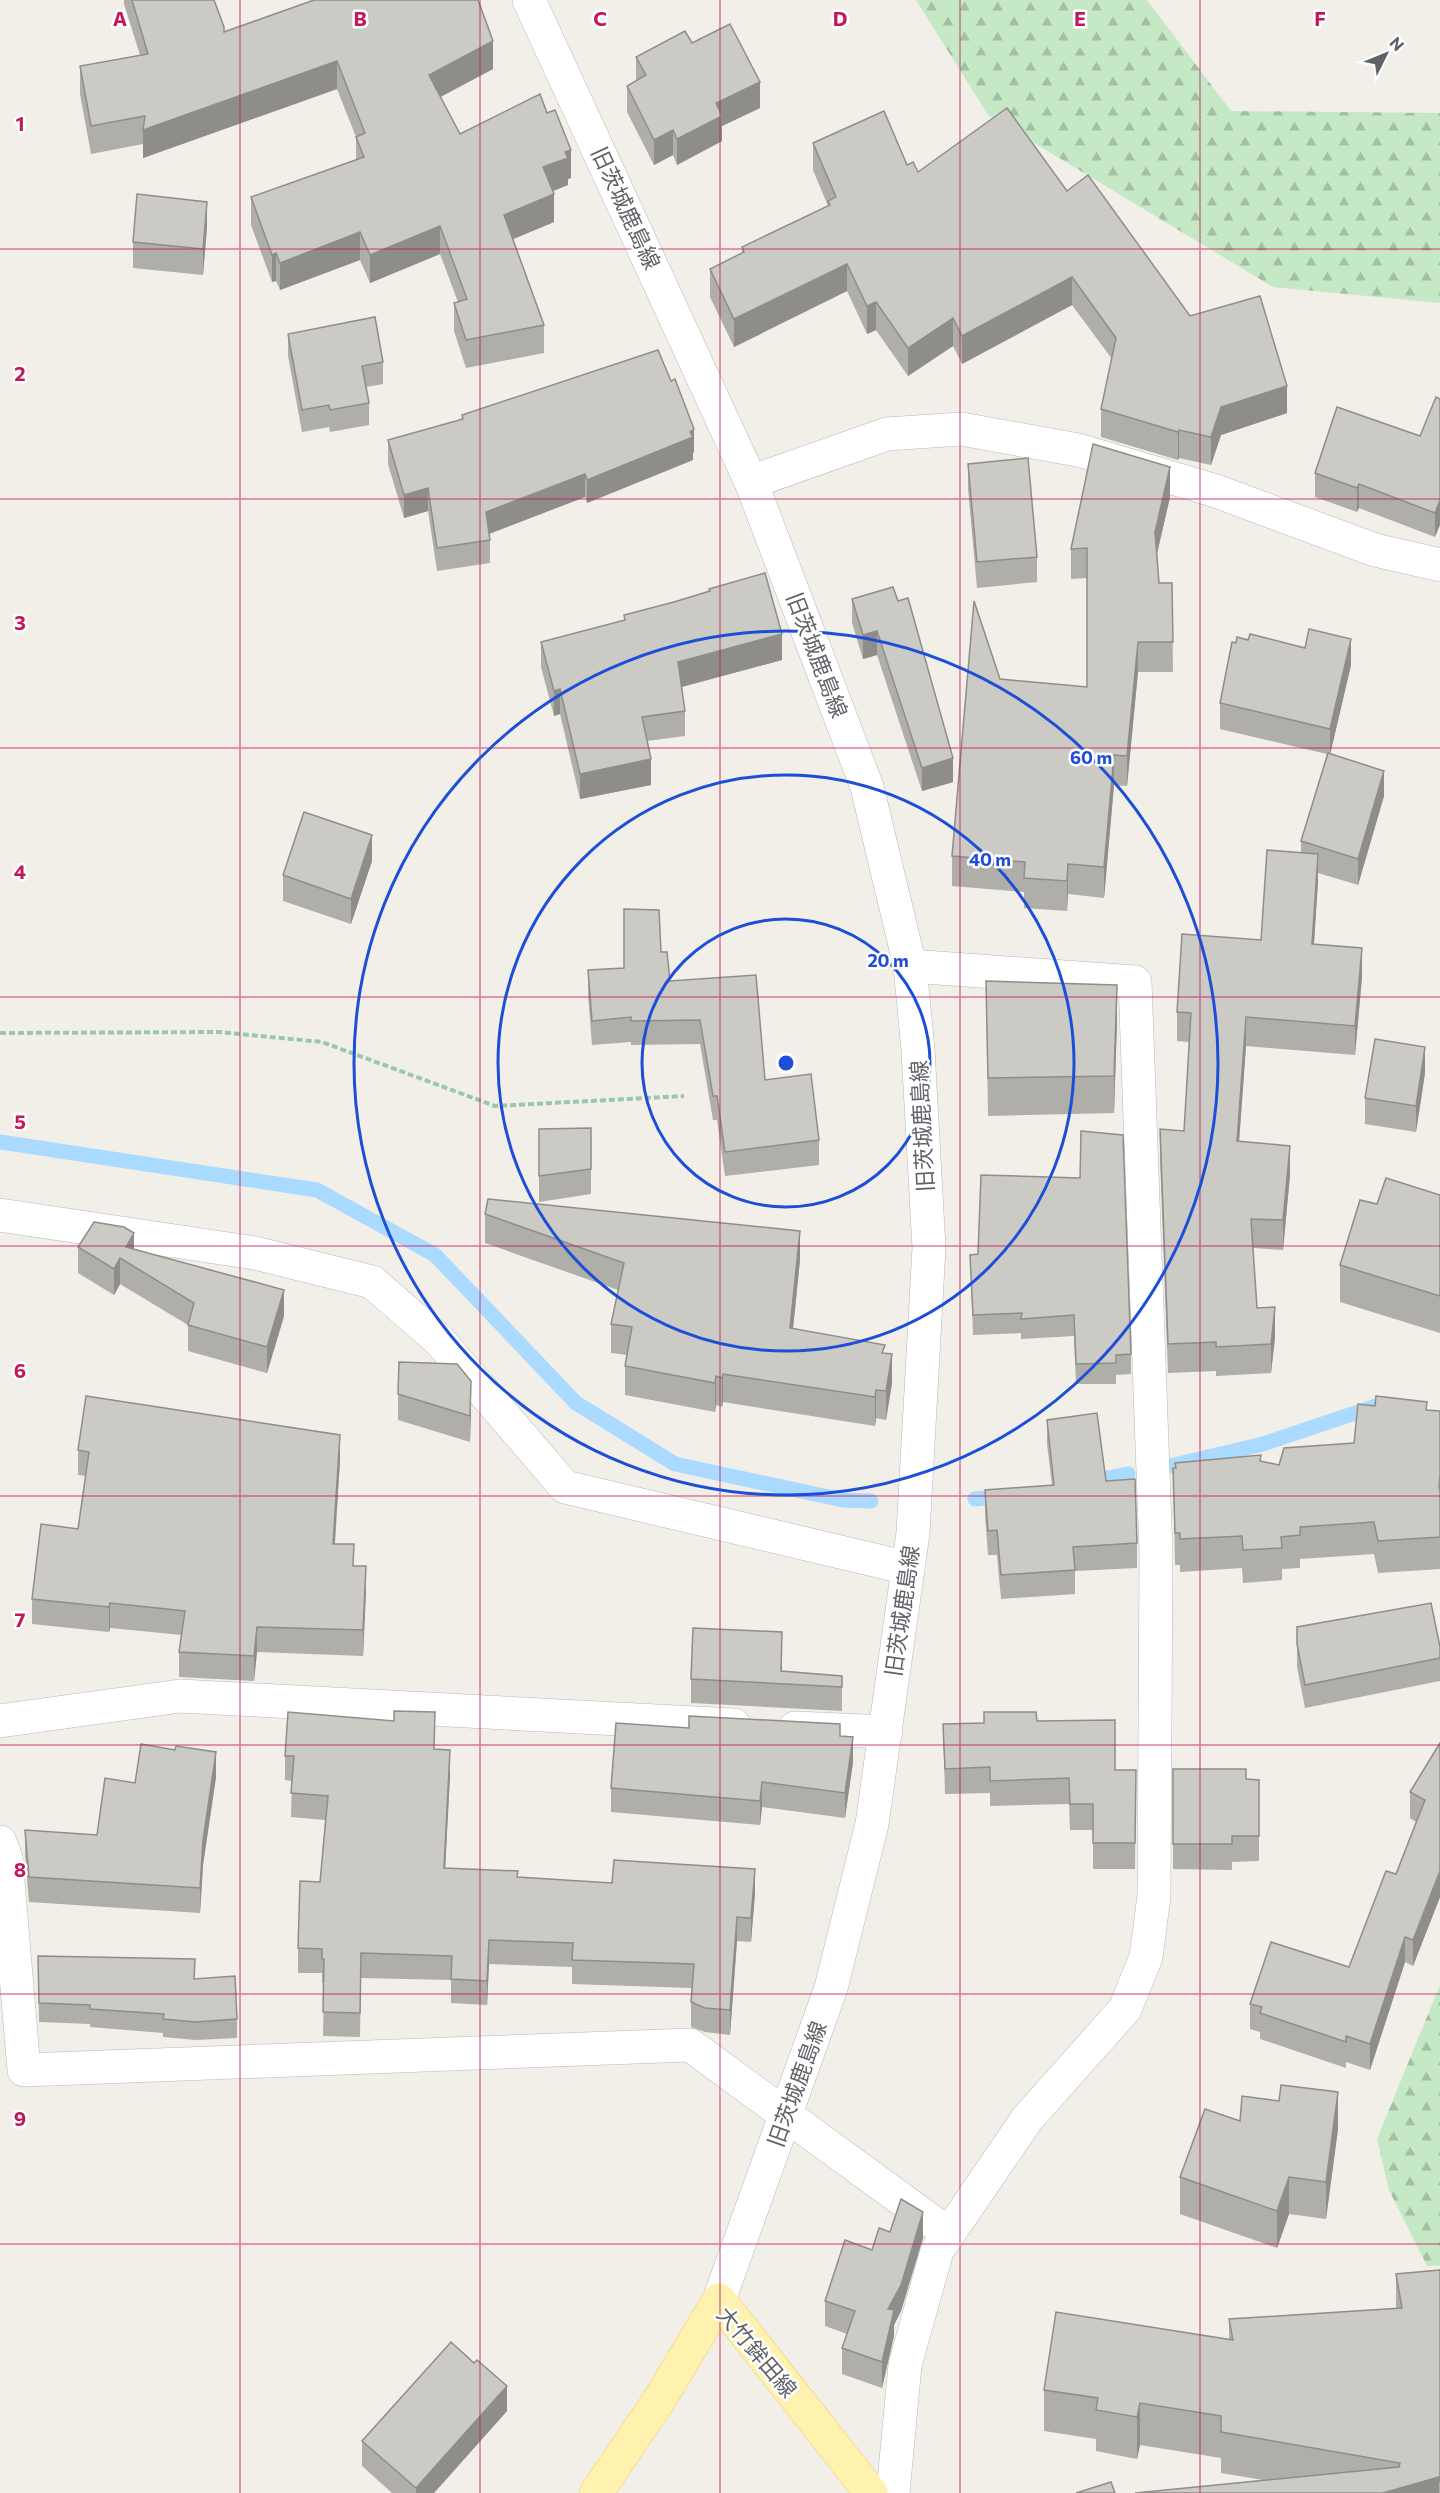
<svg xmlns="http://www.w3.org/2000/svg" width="1440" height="2493" font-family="Commissioner,'Noto Sans JP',sans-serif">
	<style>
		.forest { fill: url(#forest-firs) }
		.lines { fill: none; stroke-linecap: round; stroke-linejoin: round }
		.stream { stroke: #aadaff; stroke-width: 15 }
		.minor-casing { stroke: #b5b8bc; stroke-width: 34 }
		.major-casing { stroke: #f2c960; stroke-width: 34 }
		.path { stroke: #9cc7a9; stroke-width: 4; stroke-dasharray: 6 3; stroke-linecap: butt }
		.minor { stroke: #fff; stroke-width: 33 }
		.major { stroke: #fff2af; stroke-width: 33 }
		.wall { fill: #afaea9 }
		.shaded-wall { fill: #8f8d8a }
		.building { fill: #cccac5; stroke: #8f8d8a; stroke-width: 1.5 }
		.grid { fill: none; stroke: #c2185b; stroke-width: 1.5; stroke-opacity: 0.55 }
		.ring { fill: none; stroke: #1d4ed8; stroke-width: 3 }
		.labels { text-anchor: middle; stroke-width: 5; stroke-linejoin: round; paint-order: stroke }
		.street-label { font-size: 22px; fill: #5f6368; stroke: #fff }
		.grid-label { font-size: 20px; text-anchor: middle; font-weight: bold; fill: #c2185b; stroke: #fff; stroke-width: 5; stroke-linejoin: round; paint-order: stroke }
		.centre { fill: #1d4ed8; stroke: #fff; stroke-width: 3 }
		.ring-label { font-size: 18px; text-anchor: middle; font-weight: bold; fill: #1d4ed8; stroke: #fff; stroke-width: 5; stroke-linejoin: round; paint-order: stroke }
	</style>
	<defs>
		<pattern id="forest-firs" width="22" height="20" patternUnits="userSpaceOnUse" patternTransform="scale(1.5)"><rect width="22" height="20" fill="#c5e8c5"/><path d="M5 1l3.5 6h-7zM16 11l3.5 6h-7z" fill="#a3c0a4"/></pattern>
	</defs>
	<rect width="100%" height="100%" fill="#f1efe8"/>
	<!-- forest -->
	<g class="forest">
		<path d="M916,0H1147L1231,111L1440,113V303L1273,287L988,115Z"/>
		<path d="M1440,1985V2266H1427L1389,2190L1377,2139Z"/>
	</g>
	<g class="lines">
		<!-- stream -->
		<g class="stream">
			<path d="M0,1142L317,1190L435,1255L576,1403L675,1464L843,1500L871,1501"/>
			<path d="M1170,1466L1263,1444L1376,1406"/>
			<path d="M1086,1482L1128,1474"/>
			<path d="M975,1499L1004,1496"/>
		</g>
		<defs>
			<g id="minor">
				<path d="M529,0L751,482L867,787L910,966L918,1050L929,1248L913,1533L872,1824L831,1988L719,2300"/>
				<path d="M751,482L887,434L961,429L1078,450L1216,491L1375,550L1440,565"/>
				<path d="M0,1215L255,1253L372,1282L439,1340L565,1487L908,1568"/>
				<path d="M0,1721L180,1696L734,1725"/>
				<path d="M795,1728L886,1732"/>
				<path d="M0,1842L6,1858L24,2070L690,2045L949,2234"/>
				<path d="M893,2493L905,2365L937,2251L1027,2119L1125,2009L1146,1957L1154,1896L1156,1553L1135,982L910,966"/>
			</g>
			<path id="major" d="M596,2493L658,2402L719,2300L871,2493"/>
		</defs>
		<!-- minor casing -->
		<use href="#minor" class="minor-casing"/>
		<!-- major casing -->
		<use href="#major" class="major-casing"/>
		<!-- path -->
		<path class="path" d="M0,1033L219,1032L322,1042L495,1106L684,1096"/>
		<!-- minor -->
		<use href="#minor" class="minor"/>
		<!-- major -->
		<use href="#major" class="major"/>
	</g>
	<!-- wall -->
	<g class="wall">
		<path d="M124,0H214L224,32L493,69L440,97L460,134L571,178L568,179V185L553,191L554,222L513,239L544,325V353L466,368L454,331V303L458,302L440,254L370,283L360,260L280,290L276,281L272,282L251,225V197L356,160V137L337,89L143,158V144L91,154L80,94V66L140,55L124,4Z"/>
		<path d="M692,43L760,108L722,126V141L677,165L673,155L654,165L627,112V86L636,81V57Z"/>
		<path d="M813,143L907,165L918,172L1067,191L1287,413L1221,435L1211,465L1179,458L1178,460L1101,437V409L1112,359L1072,305L962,364L953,346L908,376L876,330L867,334L847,291L734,347L710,297V269L742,253V247L828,206L813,170Z"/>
		<path d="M207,227L203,275L133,268V242Z"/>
		<path d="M288,334L383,362V384L366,387L369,403V425L330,432L329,427L302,432L288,356Z"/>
		<path d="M1436,397L1435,537L1359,508L1357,512L1315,497V473L1420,436Z"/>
		<path d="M462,415L694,452L693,453V460L587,503L585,497L489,534L490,540V563L437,571L428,511L404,518L388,464V440L462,419Z"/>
		<path d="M968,464L1037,557V582L977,588L968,489Z"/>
		<path d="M1170,497L1157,554L1159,583H1172L1173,672H1138L1127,786L1114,785L1104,898L1068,894L1067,911L1024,908V892L952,886V856L1000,679L1087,687V578L1071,579V549Z"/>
		<path d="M893,587L953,782L922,791L877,655L863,659L852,623V599Z"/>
		<path d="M709,589L782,660L681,687L685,711V736L647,741L651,785L580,799L560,714L554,716L541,667V642L624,620V615L674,602L709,591Z"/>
		<path d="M1248,640L1305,648L1351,665L1330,754L1384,796L1358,885L1318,873L1314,944L1362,977L1355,1055L1246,1046L1239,1141L1290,1175L1283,1250L1253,1248L1257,1308L1275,1337L1271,1373L1216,1376V1371L1168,1373L1160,1158V1129L1184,1131L1189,1042L1177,1041V1012L1261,940L1301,853V841L1327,754L1220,729V703L1236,643Z"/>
		<path d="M372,861L351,924L283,901V875Z"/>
		<path d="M661,952L670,981L765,1080L819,1140V1165L725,1176L717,1120H713L700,1044L631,1045V1042L592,1045L588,995V970L624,968Z"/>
		<path d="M986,981L1117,1022L1114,1113L988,1116Z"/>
		<path d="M1425,1073L1416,1132L1365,1124V1098Z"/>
		<path d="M591,1128V1194L539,1202V1129Z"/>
		<path d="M981,1175L1131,1354V1374L1116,1375V1384H1076L1074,1336L1021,1339V1333L973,1335L970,1255L978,1254Z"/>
		<path d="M1440,1195V1333L1340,1302V1265L1377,1204Z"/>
		<path d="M485,1214L800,1260L793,1329L885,1354L892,1383L886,1420L876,1418L875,1426L723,1402L722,1407L716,1405L715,1412L625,1395V1366L627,1355L611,1353V1324L618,1290L485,1243Z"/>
		<path d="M78,1247L134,1249L284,1316L267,1373L188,1351V1325L120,1284L114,1295L78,1273Z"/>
		<path d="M398,1394L471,1407L470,1442L398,1420Z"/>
		<path d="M1375,1406L1440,1411V1569L1378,1573L1374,1554L1300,1559V1568L1282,1569V1580L1243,1583L1242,1568L1180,1572V1565H1175L1173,1468L1261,1461L1279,1465L1354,1443Z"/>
		<path d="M1047,1420L1106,1481L1137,1543V1568L1075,1571V1594L1001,1599L997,1555H988L985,1515V1490L1052,1485L1047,1444Z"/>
		<path d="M78,1450L340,1460L335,1544L354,1566L366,1591L363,1656L257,1652L254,1681L179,1677V1652L182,1635L110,1628L109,1632L32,1624V1599L78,1529L86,1476L78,1475Z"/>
		<path d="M1297,1627L1440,1647V1681L1305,1708L1297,1667Z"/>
		<path d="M782,1656V1671L842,1676V1711L691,1703V1679Z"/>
		<path d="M394,1721L434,1749L450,1775L445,1868L518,1877L755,1893L751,1942L737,1941L730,2035L705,2032L691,2027V2002L692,1988L572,1984V1967L489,1964L487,2005L451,2003V1980L361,1978L360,2037L323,2036L324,1983H322V1973H298V1948L320,1882L325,1820L291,1817L292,1781L285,1780V1756Z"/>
		<path d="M1037,1721L1115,1770H1136L1135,1869H1093V1830H1070L1069,1804L990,1806V1793L945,1794L943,1724Z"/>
		<path d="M689,1728L840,1736L853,1762L845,1818L762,1807L760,1825L611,1812V1788Z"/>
		<path d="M1440,1743V1897L1413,1966L1405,1962L1370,2070L1346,2062V2068L1260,2039V2032L1250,2029V2004L1349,1967L1396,1874L1416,1822L1410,1818V1792Z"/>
		<path d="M1173,1769L1246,1779L1259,1780V1861L1232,1862V1870L1173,1869Z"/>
		<path d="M216,1777L203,1865L200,1913L29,1902L25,1856V1830L97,1835L135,1783Z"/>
		<path d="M38,1956L195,1979L237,2019V2038L196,2040L163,2037V2033L90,2027V2024L39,2022Z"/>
		<path d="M1240,2121L1338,2129L1326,2219L1289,2214L1277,2248L1180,2214V2177Z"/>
		<path d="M890,2232L923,2238L901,2311L894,2325V2336L882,2388L842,2374V2348L847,2334L825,2326V2301L872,2250Z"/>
		<path d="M1440,2270V2493H1135L1263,2480L1221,2473V2458L1140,2445L1137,2459L1096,2451V2439L1044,2431V2390L1229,2340V2319L1396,2309V2274Z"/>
		<path d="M474,2363L507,2411L434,2493H392L362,2466V2441Z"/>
	</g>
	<!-- shaded-wall -->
	<g class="shaded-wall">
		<path d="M493,41V69L429,103V75Z"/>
		<path d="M337,61V89L143,158V130Z"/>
		<path d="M760,82V108L722,126V141L677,165V139L716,103Z"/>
		<path d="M673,130V155L654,165V140Z"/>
		<path d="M571,150V178L568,179V185L543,195V167L565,152Z"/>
		<path d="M554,194V222L504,243V215Z"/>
		<path d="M207,202V227L203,275V249Z"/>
		<path d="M440,226V254L370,283V255Z"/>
		<path d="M360,232V260L280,290V263Z"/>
		<path d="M276,253V281L272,282V255Z"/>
		<path d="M847,264V291L734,347V319Z"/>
		<path d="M1072,277V305L962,364V336Z"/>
		<path d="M876,302V330L867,334V306Z"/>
		<path d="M953,318V346L908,376V348Z"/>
		<path d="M1287,386V413L1221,435L1211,465V437L1221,407Z"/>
		<path d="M694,429V452L693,453V460L587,503V480Z"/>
		<path d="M1179,430V458L1178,460V432Z"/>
		<path d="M1170,467V497L1155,562V532Z"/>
		<path d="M585,474V497L486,535V512Z"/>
		<path d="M1359,484V508L1357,512V488Z"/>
		<path d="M428,488V511L404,518V495Z"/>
		<path d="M1440,500V525L1435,537V513Z"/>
		<path d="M877,631V655L863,659V635Z"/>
		<path d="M782,634V660L678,688V662Z"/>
		<path d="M1351,639V665L1330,755V729Z"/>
		<path d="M1138,642V672L1127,786V756Z"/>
		<path d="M560,689V714L554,716V691Z"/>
		<path d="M1114,755V785L1104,898V867Z"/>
		<path d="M953,758V782L922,791V768Z"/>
		<path d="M651,759V785L580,799V774Z"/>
		<path d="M1384,771V796L1358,885V859Z"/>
		<path d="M372,835V861L351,924V899Z"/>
		<path d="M1318,854V883L1312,973V944Z"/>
		<path d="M1068,864V894L1067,911V881Z"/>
		<path d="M1362,948V977L1355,1055V1026Z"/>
		<path d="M1117,985V1022L1114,1113V1076Z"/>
		<path d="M1246,1017V1046L1237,1170V1141Z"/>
		<path d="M1425,1047V1073L1416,1132V1106Z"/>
		<path d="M1290,1146V1175L1283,1250V1220Z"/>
		<path d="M800,1231V1260L790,1357V1328Z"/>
		<path d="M134,1233V1259L126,1247Z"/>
		<path d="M120,1258V1284L114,1295V1269Z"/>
		<path d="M284,1290V1316L267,1373V1347Z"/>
		<path d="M1275,1307V1337L1271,1373V1344Z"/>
		<path d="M892,1354V1383L886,1420V1391Z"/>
		<path d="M723,1374V1402L722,1407V1378Z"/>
		<path d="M716,1376V1405L715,1412V1383Z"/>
		<path d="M471,1381V1407L470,1442V1416Z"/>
		<path d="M876,1390V1418L875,1426V1397Z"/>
		<path d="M340,1435V1460L333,1569V1544Z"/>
		<path d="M366,1566V1591L363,1656V1630Z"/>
		<path d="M110,1603V1628L109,1632V1607Z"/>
		<path d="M257,1627V1652L254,1681V1656Z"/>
		<path d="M782,1632V1656L781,1684V1671Z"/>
		<path d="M853,1737V1762L845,1818V1793Z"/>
		<path d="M450,1750V1775L444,1892V1868Z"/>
		<path d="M216,1752V1777L203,1865L200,1913V1888L203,1840Z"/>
		<path d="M762,1782V1807L760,1825V1801Z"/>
		<path d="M755,1869V1893L751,1942V1918Z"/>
		<path d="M1440,1871V1897L1413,1966V1940Z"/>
		<path d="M737,1917V1941L730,2035V2010Z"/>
		<path d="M1405,1937V1962L1370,2070V2044Z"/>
		<path d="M489,1940V1964L487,2005V1981Z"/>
		<path d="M1338,2092V2129L1326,2219V2182Z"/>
		<path d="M1289,2177V2214L1277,2248V2211Z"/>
		<path d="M923,2212V2238L901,2311L894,2325V2336L882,2388V2362L888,2309Z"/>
		<path d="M507,2386V2411L434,2493H416V2488Z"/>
		<path d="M1140,2403V2445L1137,2459V2417Z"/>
		<path d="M1439,2477V2493H1383Z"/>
	</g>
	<!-- building -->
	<g class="building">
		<path d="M132,0H214L224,27V32L314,0H478L493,41L429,75L460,134L540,94L547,113L555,110L571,150L565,152L568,158L543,167L554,194L504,215L544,325L466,340L454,303L467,299L440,226L370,255L360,232L280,263L276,253L272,255L251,197L364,157L356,137L365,133L337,61L143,130L145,116L91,126L80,66L148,54Z"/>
		<path d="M730,24L760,82L716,103L722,116L677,139L673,130L654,140L627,86L646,75L636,57L685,31L692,43Z"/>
		<path d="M1007,108L1067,191L1088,175L1190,316L1260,296L1287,386L1221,407L1211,437L1179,430L1178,432L1101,409L1116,338L1072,277L962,336L953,318L908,348L876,302L867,306L847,264L734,319L710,269L744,252L742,247L830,205L828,201L836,197L813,143L884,111L907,165L913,162L918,172Z"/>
		<path d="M137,194L207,202L203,249L133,242Z"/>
		<path d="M375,317L383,362L362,366L369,403L330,410L329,405L302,410L288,334Z"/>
		<path d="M658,350L671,381L675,379L694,429L690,432L693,437L587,480L585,474L486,512L490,540L437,548L428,488L404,495L388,440L463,419L462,415Z"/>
		<path d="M1436,397L1440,399V500L1435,513L1359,484L1357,488L1315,473L1337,407L1420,436Z"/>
		<path d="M1093,444L1170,467L1155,532L1159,583H1172L1173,642H1138L1127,756L1114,755L1104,867L1068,864L1067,881L1024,878L1025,862L952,856L974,601L1000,679L1087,687V548L1071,549Z"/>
		<path d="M1028,458L1037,557L977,562L968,464Z"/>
		<path d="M765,573L782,634L678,662L685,711L642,717L651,759L580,774L560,689L554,691L541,642L625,620L624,615L674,602L710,591L709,589Z"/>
		<path d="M893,587L898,601L908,598L953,758L922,768L877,631L863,635L852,599Z"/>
		<path d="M1309,629L1351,639L1330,729L1220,703L1232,642L1236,643L1237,637L1248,640L1250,634L1305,648Z"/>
		<path d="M1328,753L1384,771L1358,859L1301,841Z"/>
		<path d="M304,812L372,835L351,899L283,875Z"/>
		<path d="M1267,850L1318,854L1312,944L1362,948L1355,1026L1246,1017L1237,1141L1290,1146L1283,1220L1251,1219L1257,1308L1275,1307L1271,1344L1216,1347V1342L1168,1344L1160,1129L1184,1131L1191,1013L1177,1012L1182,934L1261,940Z"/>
		<path d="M624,909L659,910L661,952H667L670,981L756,975L765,1080L811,1074L819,1140L725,1152L717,1096H713L700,1020L631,1021V1017L592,1021L588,970L624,968Z"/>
		<path d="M986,981L1117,985L1114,1076L988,1078Z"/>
		<path d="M1375,1039L1425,1047L1416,1106L1365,1098Z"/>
		<path d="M591,1128V1169L539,1176V1129Z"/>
		<path d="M1081,1131L1123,1135L1131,1354L1116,1355V1363L1076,1364L1074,1315L1021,1319L1022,1313L973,1315L970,1255L978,1254L981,1175L1080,1178Z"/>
		<path d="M1386,1178L1440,1195V1296L1340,1265L1360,1200L1377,1204Z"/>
		<path d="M488,1199L800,1231L790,1328L885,1345L882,1353L892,1354L886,1391L876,1390L875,1397L723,1374L722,1378L716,1376L715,1383L625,1366L632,1327L611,1324L624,1263L485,1214Z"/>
		<path d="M94,1222L124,1227L134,1233L126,1247L284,1290L267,1347L188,1325L194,1303L120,1258L114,1269L78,1247Z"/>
		<path d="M399,1362L457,1364L471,1381L470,1416L398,1394Z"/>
		<path d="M86,1396L340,1435L333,1544H354L353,1566H366L363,1630L257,1627L254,1656L179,1652L185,1611L110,1603L109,1607L32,1599L41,1524L78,1529L89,1452L78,1450Z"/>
		<path d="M1376,1396L1427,1402L1426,1410L1440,1411V1476L1439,1486L1440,1491V1537L1378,1541L1374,1522L1300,1527V1535L1281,1537L1282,1548L1243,1550L1242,1536L1180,1539V1533H1175L1173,1468H1176L1175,1463L1261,1455L1260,1461L1279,1465L1284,1448L1354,1443L1358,1404L1375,1406Z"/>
		<path d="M1097,1413L1106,1481L1135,1479L1137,1543L1073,1547L1075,1570L1001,1575L997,1530L988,1531L985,1490L1054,1485L1047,1420Z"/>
		<path d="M1431,1603L1440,1647V1658L1305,1685L1297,1644V1627Z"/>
		<path d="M693,1628L782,1632L781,1671L842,1676V1687L691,1679Z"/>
		<path d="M394,1711L435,1712L434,1749L450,1750L444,1868L518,1871L517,1877L612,1883L614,1860L755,1869L751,1918L737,1917L730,2010L705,2008L691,2002L694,1964L572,1960L573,1943L489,1940L487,1981L451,1979L452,1956L361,1953L360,2013L323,2012L324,1959H322V1949L298,1948L300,1881L320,1882L328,1796L291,1793L294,1756H285L288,1712L394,1721Z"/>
		<path d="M984,1712H1036L1037,1721L1115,1720V1770H1136L1135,1843H1093V1804H1070L1069,1778L990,1781V1767L945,1769L943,1724L984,1723Z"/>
		<path d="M689,1716L840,1724V1736L853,1737L845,1793L762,1782L760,1801L611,1788L616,1723L689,1728Z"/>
		<path d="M1440,1743V1871L1413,1940L1405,1937L1370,2044L1346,2036V2042L1260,2013L1262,2007L1250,2004L1271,1942L1349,1967L1386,1871L1396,1874L1425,1800L1410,1792Z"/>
		<path d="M141,1744L175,1750L176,1746L216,1752L203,1840L200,1888L29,1877L25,1830L97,1835L105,1778L135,1783Z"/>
		<path d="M1173,1769H1246V1779L1259,1780V1836H1232V1844H1173Z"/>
		<path d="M38,1956L195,1959L194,1979L235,1976L237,2019L196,2022L163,2019L164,2014L90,2009V2005L39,2003Z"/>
		<path d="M1281,2085L1338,2092L1326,2182L1289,2177L1277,2211L1180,2177L1205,2109L1240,2121L1242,2096L1279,2101Z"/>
		<path d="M901,2199L923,2212L901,2285L888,2309L894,2310L882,2362L842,2348L855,2311L825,2301L845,2240L872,2250L879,2228L890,2232Z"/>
		<path d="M1440,2270V2482L1439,2477L1383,2493H1135L1399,2467L1400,2463L1221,2432V2416L1140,2403L1137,2417L1096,2410L1098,2398L1044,2390L1056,2312L1233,2340L1229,2319L1402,2308L1396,2274Z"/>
		<path d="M451,2342L474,2363L477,2360L507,2386L416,2488L362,2441Z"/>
		<path d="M1111,2482L1115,2493H1076Z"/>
	</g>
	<!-- grid -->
	<path class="grid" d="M240,0V2493M480,0V2493M720,0V2493M960,0V2493M1200,0V2493M0,249H1440M0,499H1440M0,748H1440M0,997H1440M0,1246H1440M0,1496H1440M0,1745H1440M0,1994H1440M0,2244H1440"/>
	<!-- distance rings -->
	<g class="ring">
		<circle cx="786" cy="1063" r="144"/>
		<circle cx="786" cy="1063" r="288"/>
		<circle cx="786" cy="1063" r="432"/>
	</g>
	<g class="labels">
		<!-- street labels -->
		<g class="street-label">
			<text transform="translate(626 208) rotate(65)" y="8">旧茨城鹿島線</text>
			<text transform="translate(817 655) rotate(69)" y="8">旧茨城鹿島線</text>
			<text transform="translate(922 1126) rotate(-93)" y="8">旧茨城鹿島線</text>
			<text transform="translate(902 1611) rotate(-82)" y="8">旧茨城鹿島線</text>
			<text transform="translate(797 2084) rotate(-70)" y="8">旧茨城鹿島線</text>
			<text transform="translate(757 2352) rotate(50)" y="8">大竹鉾田線</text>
		</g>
	</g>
	<g class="grid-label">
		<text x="120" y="26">A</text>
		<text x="360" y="26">B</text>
		<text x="600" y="26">C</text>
		<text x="840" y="26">D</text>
		<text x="1080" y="26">E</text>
		<text x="1320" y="26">F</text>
		<text x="20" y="131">1</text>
		<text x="20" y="381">2</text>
		<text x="20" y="630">3</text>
		<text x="20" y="879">4</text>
		<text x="20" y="1129">5</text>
		<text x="20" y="1378">6</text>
		<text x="20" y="1627">7</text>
		<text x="20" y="1877">8</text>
		<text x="20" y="2126">9</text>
	</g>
	<circle cx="786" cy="1063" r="9" class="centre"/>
	<g class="ring-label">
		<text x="1091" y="764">60 m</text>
		<text x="990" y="866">40 m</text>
		<text x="888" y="967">20 m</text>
	</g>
	<!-- north arrow -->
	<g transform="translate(1386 54) rotate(47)" stroke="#ffffff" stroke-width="4.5" paint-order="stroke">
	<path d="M0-4.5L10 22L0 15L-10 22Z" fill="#5f6368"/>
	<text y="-9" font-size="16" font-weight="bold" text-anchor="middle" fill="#5f6368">N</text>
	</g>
</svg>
